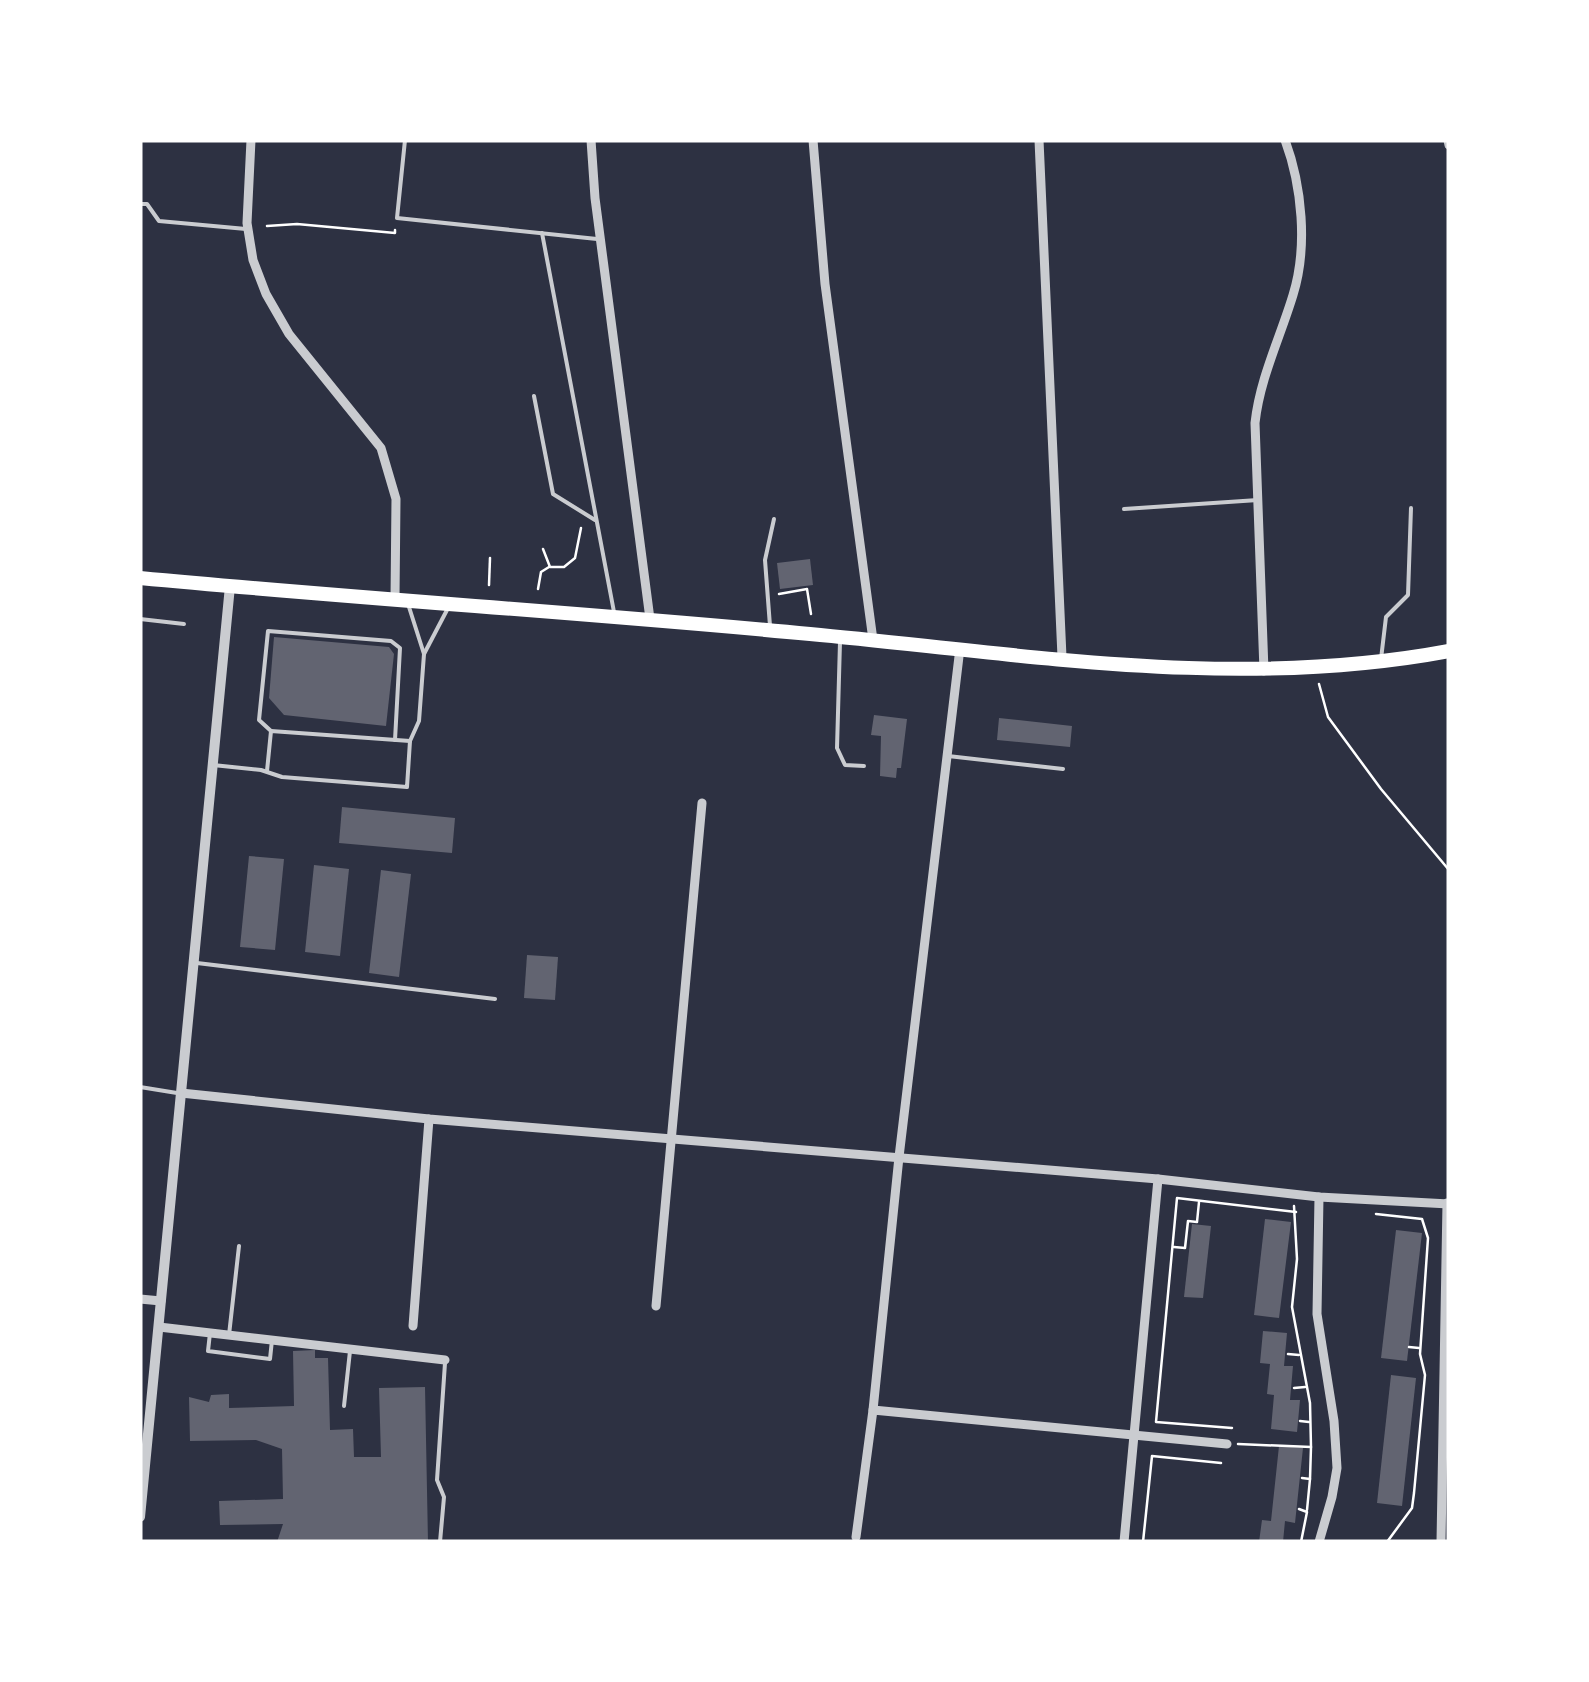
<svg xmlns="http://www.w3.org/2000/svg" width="1589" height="1682" font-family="Jost,sans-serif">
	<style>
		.building { fill: #626471 }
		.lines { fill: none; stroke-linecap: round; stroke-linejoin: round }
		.path { stroke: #fff; stroke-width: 2.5 }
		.service { stroke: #caccd0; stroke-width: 4 }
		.minor { stroke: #caccd0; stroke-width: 9 }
		.tertiary { stroke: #caccd0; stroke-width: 10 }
		.trunk { stroke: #fff; stroke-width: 14 }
	</style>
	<rect width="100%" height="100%" fill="#2d3142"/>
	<!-- building -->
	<g class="building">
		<path d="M810,559L813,585L780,589L777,563Z"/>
		<path d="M274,637L389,647L394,654L386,726L284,715L269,698Z"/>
		<path d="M874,715L907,719L901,768H897L896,778L880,776L881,736L871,735Z"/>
		<path d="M999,718L1072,726L1070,747L997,740Z"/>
		<path d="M342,807L455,818L452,853L339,843Z"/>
		<path d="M249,856L284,859L275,950L240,947Z"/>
		<path d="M314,865L349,869L340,956L305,952Z"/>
		<path d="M381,870L411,874L399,977L369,973Z"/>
		<path d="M527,955L558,957L555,1000L524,998Z"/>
		<path d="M1265,1219L1291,1222L1279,1318L1254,1315Z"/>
		<path d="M1192,1224L1211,1226L1203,1298L1184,1297Z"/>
		<path d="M1396,1230L1422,1233L1407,1361L1381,1358Z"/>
		<path d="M1263,1331L1287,1333L1284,1366H1293L1290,1400H1300L1297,1432L1271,1429L1274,1395L1267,1394L1270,1364L1260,1363Z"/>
		<path d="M315,1350V1358H328L330,1430L353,1429L354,1457H381L379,1388L425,1387L428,1542H277L283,1524L220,1525L219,1501L283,1499L282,1449L256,1440L190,1441L189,1397L209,1402L211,1395L229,1394V1408L294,1406L293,1351Z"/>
		<path d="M1391,1375L1416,1378L1402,1506L1377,1503Z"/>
		<path d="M1279,1446L1303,1448L1295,1523L1285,1521L1283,1542H1259L1262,1520L1271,1521Z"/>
	</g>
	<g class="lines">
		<!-- path -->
		<g class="path">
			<path d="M267,226L297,224L395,233V230"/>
			<path d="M543,549L550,567H564L575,558L581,528"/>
			<path d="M489,585L490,558"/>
			<path d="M538,589L541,572L549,567"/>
			<path d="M779,594L807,589L811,614"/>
			<path d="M1319,684L1328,717L1381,789L1449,870"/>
			<path d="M1294,1206L1297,1259L1292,1307L1310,1403L1311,1447"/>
			<path d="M1376,1214L1422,1219L1428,1238L1420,1354L1425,1375L1414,1493L1412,1508L1387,1542"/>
			<path d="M1174,1247L1185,1248L1188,1221L1197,1222L1199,1202"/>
			<path d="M1409,1347L1419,1348"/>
			<path d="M1288,1354L1299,1355"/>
			<path d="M1294,1388L1305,1387"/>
			<path d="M1300,1421L1309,1422"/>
			<path d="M1232,1428L1156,1422L1177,1198L1296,1212"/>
			<path d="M1238,1444L1311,1447L1310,1479L1302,1478"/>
			<path d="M1299,1509L1307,1512L1301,1542"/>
			<path d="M1307,1510L1310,1479"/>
			<path d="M1143,1542L1152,1456L1221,1463"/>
		</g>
		<!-- service -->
		<g class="service">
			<path d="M405,140L397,218L597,239"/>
			<path d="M140,204H147L159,221L246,229"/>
			<path d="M542,233L614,612"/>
			<path d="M534,396L553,494L595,520"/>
			<path d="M1124,509L1258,500"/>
			<path d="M140,619L184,624"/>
			<path d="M770,626L765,560L774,519"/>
			<path d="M840,642L837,748L845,765L864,766"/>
			<path d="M424,654L447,610"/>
			<path d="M1381,659L1386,617L1408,595L1411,508"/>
			<path d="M271,731L259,720L268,631L391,641L400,648L395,740"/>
			<path d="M948,756L1063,769"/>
			<path d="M213,765L261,770L282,777L407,787L410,741L419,721L424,654L409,607"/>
			<path d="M267,771L271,731L410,741"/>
			<path d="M197,963L495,999"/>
			<path d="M140,1087L177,1093"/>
			<path d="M210,1333L208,1351L270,1359L272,1340"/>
			<path d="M229,1335L239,1246"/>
			<path d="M344,1406L350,1351"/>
			<path d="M440,1542L444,1497L437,1480L445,1363"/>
		</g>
		<!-- minor -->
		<g class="minor">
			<path d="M251,140L247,223L253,260L266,294L289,334L381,448L396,499L395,598"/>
			<path d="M591,140L595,198L650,619"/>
			<path d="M813,140L825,284L873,640"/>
			<path d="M1039,140L1062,657"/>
			<path d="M1448,140L1449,145"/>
			<path d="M1264,671L1255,423C1260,378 1280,338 1293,295C1308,247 1302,186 1285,140"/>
			<path d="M181,1093L429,1119L1158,1179L1319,1197L1449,1204"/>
			<path d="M1319,1197L1317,1314L1334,1421L1337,1468L1332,1497L1319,1542"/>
			<path d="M140,1299L161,1301"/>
			<path d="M656,1306L702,803"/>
			<path d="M413,1326L429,1119"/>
			<path d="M159,1327L445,1360"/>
			<path d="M873,1410L1227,1444"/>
			<path d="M856,1537L873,1410L899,1157L960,648"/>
			<path d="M1124,1542L1158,1179"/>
			<path d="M1441,1542L1447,1203"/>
		</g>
		<!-- tertiary -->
		<path class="tertiary" d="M140,1517L230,586"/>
		<!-- trunk -->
		<path class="trunk" d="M140,578C363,599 587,613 810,634C1024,654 1236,691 1449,651"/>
	</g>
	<!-- border -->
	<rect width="1589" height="1682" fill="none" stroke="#ffffff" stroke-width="285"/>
</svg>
